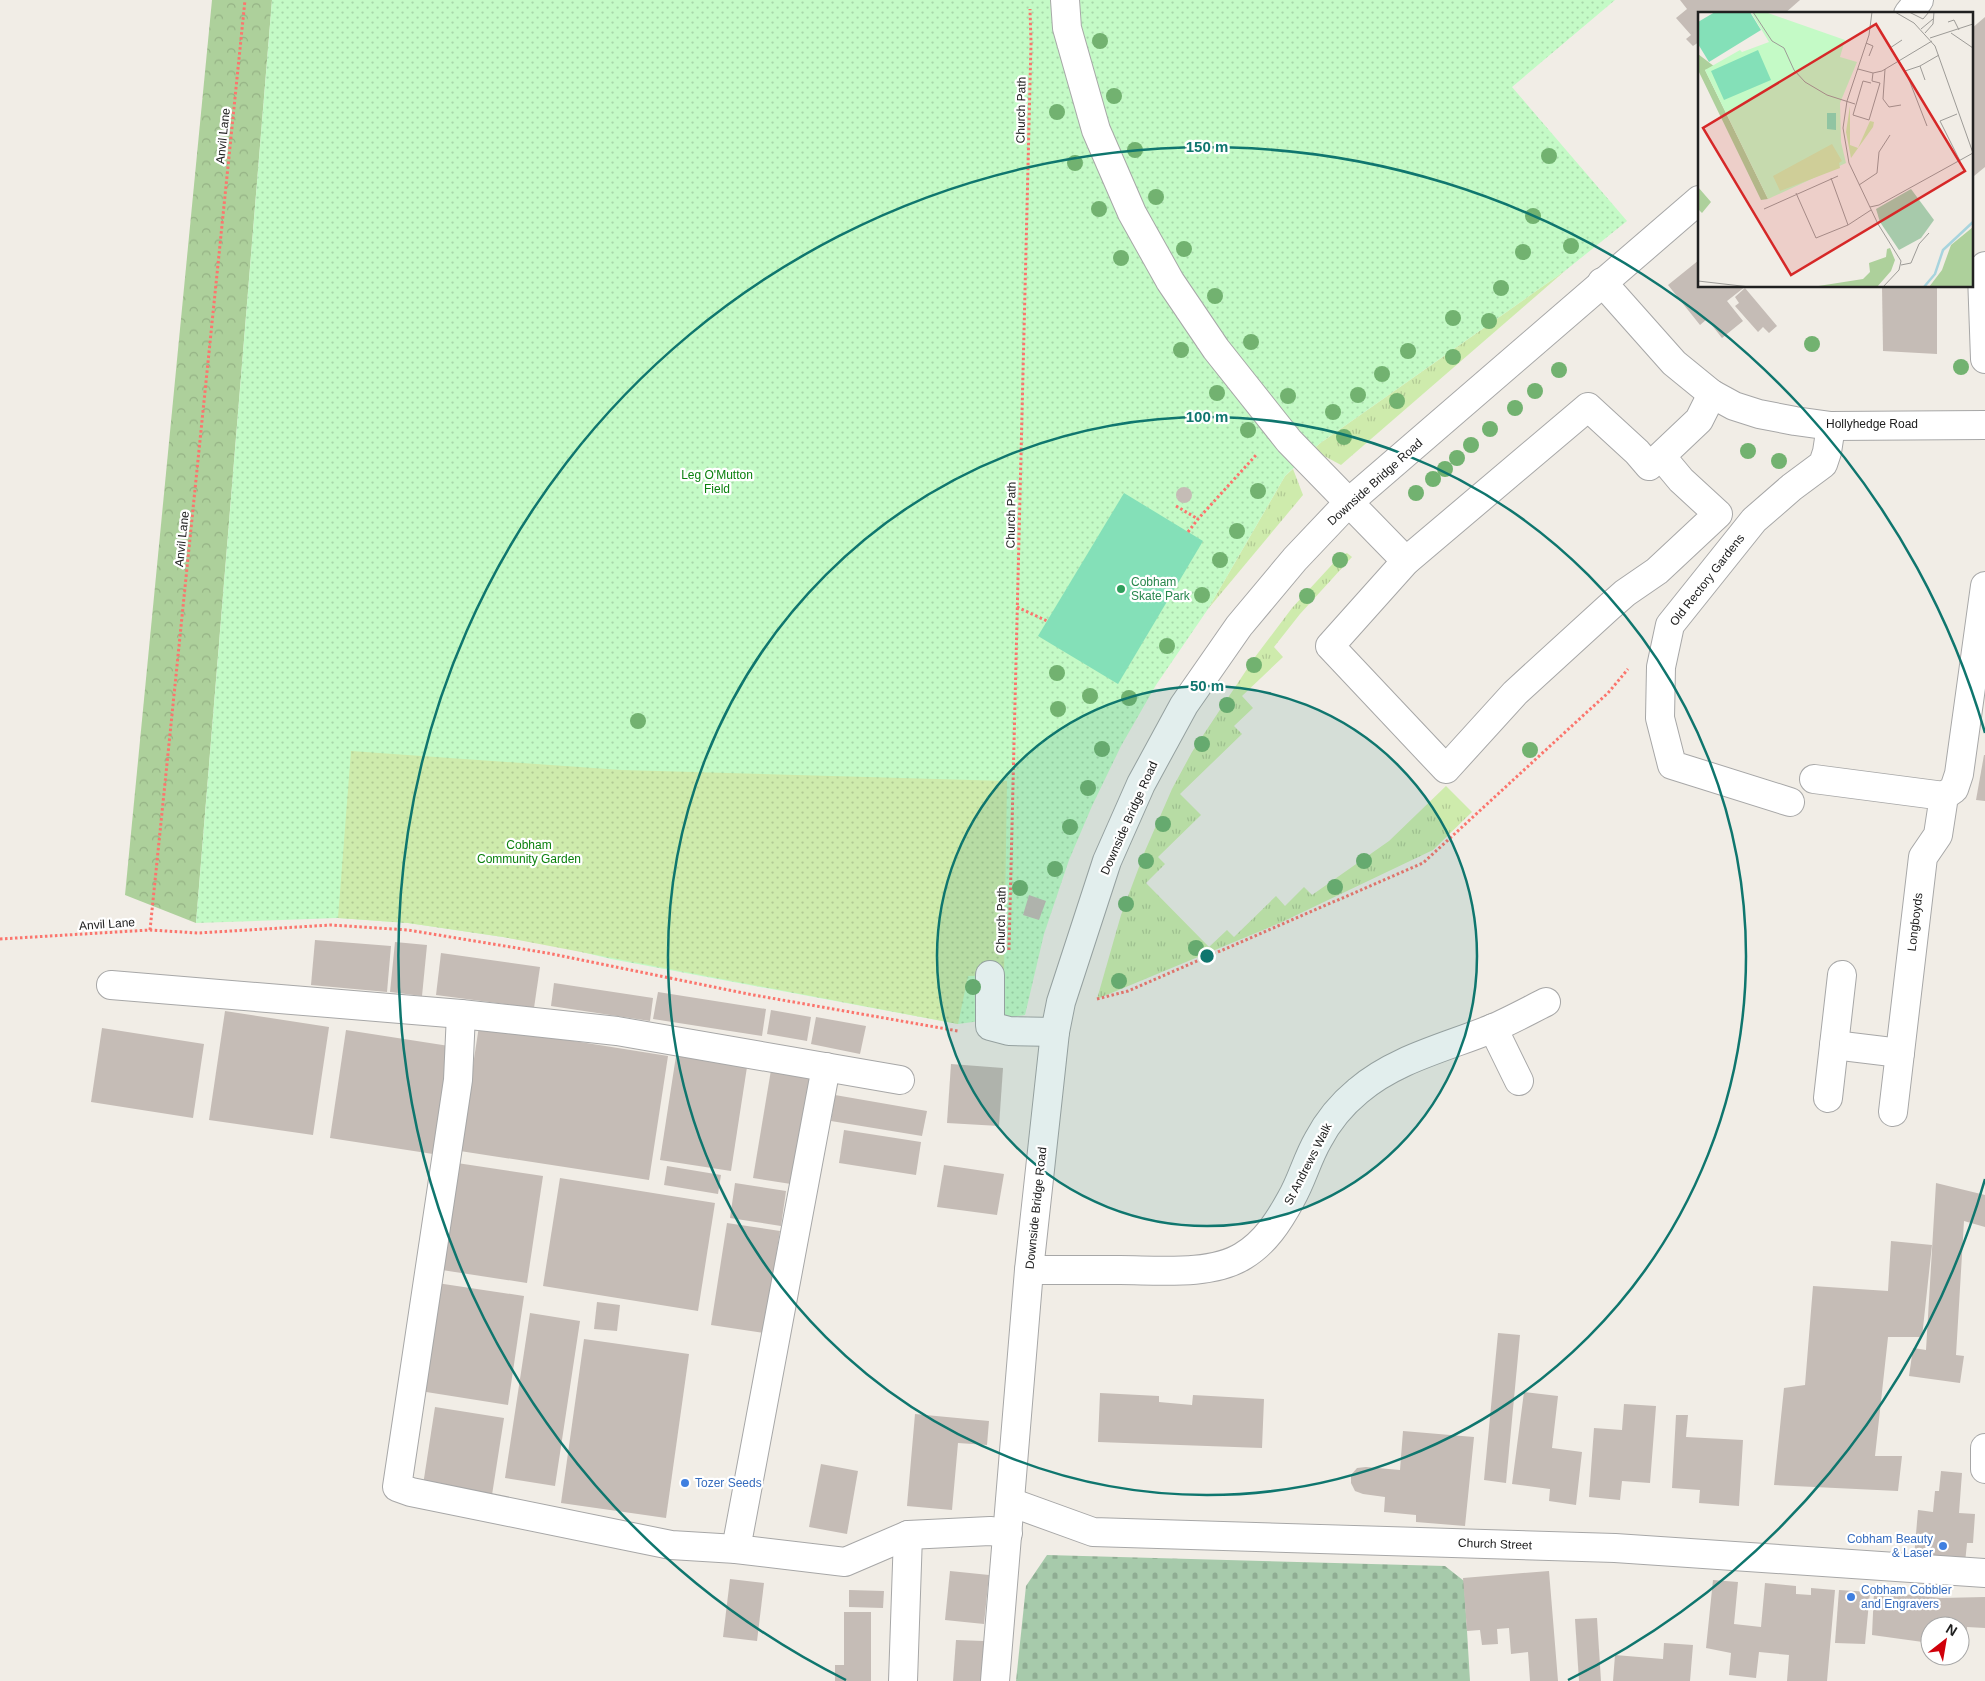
<svg xmlns="http://www.w3.org/2000/svg" width="1985" height="1681" font-family="Arial,sans-serif">
	<style>
		.grass { fill: url(#grass-tufts) }
		.forest { fill: url(#forest-crowns) }
		.cemetery { fill: url(#cemetery-stones) }
		.park { fill: url(#park-dots) }
		.garden { fill: url(#garden-dots) }
		.pitch { fill: #84e0b8 }
		.building { fill: #c5bcb6 }
		.lines { fill: none; stroke-linecap: round; stroke-linejoin: round }
		.minor-casing { stroke: #a7a7a7; stroke-width: 30 }
		.path { stroke: #fb756d; stroke-width: 3; stroke-dasharray: 2.5 2.5; stroke-linecap: butt }
		.minor { stroke: #fff; stroke-width: 28 }
		.tree { fill: #72b270 }
		.ring { fill: none; stroke: #0f766e; stroke-width: 2.5 }
		.leisure-dot { fill: #2e9e5b; stroke: #fff; stroke-width: 2 }
		.shop-dot { fill: #3f7fe0; stroke: #fff; stroke-width: 2 }
		.labels { text-anchor: middle; stroke-width: 4.5; stroke-linejoin: round; paint-order: stroke }
		.street-label { font-size: 12px; fill: #202020; stroke: #fff }
		.park-label { font-size: 12px; fill: #0b810f; stroke: #fff }
		.leisure-label { font-size: 12px; fill: #27864d; stroke: #fff; text-anchor: start }
		.shop-label { font-size: 12px; fill: #366cbe; stroke: #fff; text-anchor: start }
		.inset-river { fill: none; stroke: #a7d4de; stroke-width: 2.5 }
		.inset-road { fill: none; stroke: #9d9b97; stroke-width: 1 }
		.view { fill: #d62828; fill-opacity: 0.15; stroke: #d62828; stroke-width: 2.5 }
		.inset-edge { fill: none; stroke: #202020; stroke-width: 2.5 }
		.centre { fill: #0f766e; stroke: #fff; stroke-width: 2.5 }
		.ring-label { font-size: 15px; text-anchor: middle; font-weight: bold; fill: #0f766e; stroke: #fff; stroke-width: 4.5; stroke-linejoin: round; paint-order: stroke }
	</style>
	<defs>
		<pattern id="grass-tufts" width="24" height="20" patternUnits="userSpaceOnUse" patternTransform="scale(1.25)"><rect width="24" height="20" fill="#ceebac"/><path d="M3 7l-1-3M5 7V3M7 7l1-3M15 17l-1-3M17 17v-4M19 17l1-3" fill="none" stroke="#b1c994"/></pattern>
		<pattern id="forest-crowns" width="20" height="18" patternUnits="userSpaceOnUse" patternTransform="scale(1.25)"><rect width="20" height="18" fill="#add09b"/><path d="M2 6a3 3 0 1 1 6 0M12 15a3 3 0 1 1 6 0" fill="none" stroke="#95b285"/></pattern>
		<pattern id="cemetery-stones" width="16" height="16" patternUnits="userSpaceOnUse" patternTransform="scale(1.25)"><rect width="16" height="16" fill="#a7caab"/><path d="M2 7V4a2 2 0 0 1 4 0v3zM10 15v-3a2 2 0 0 1 4 0v3z" fill="#8fad93"/></pattern>
		<pattern id="park-dots" width="8" height="8" patternUnits="userSpaceOnUse" patternTransform="scale(1.25)"><rect width="8" height="8" fill="#c4fac6"/><path d="M2 2h.1M6 6h.1" fill="none" stroke="#a8d6aa" stroke-width="1.8" stroke-linecap="round"/></pattern>
		<pattern id="garden-dots" width="8" height="8" patternUnits="userSpaceOnUse" patternTransform="scale(1.25)"><rect width="8" height="8" fill="#ceebac"/><path d="M2 2h.1M6 6h.1" fill="none" stroke="#b1c994" stroke-width="1.8" stroke-linecap="round"/></pattern>
	</defs>
	<rect width="100%" height="100%" fill="#f1ede6"/>
	<!-- grass -->
	<g class="grass">
		<path d="M1566,270L1341,465L1313,450L1319,444Z"/>
		<path d="M1293,469L1303,495L1208,609L1285,476Z"/>
		<path d="M1347,553L1352,557L1300,614L1274,647L1283,657L1242,696L1253,708L1234,726L1242,734L1180,794L1201,815L1158,857L1165,864L1146,883L1209,947L1227,930L1234,937L1276,896L1285,906L1304,887L1312,895L1389,841L1446,786L1472,812L1433,850L1282,922L1097,999L1121,915L1145,851L1172,789L1192,752L1255,657L1292,608L1340,556Z"/>
	</g>
	<!-- forest -->
	<path class="forest" d="M212,0H272L196,923L125,895Z"/>
	<!-- cemetery -->
	<path class="cemetery" d="M1047,1555L1445,1566L1464,1581L1470,1681H1016L1026,1586Z"/>
	<!-- park -->
	<path class="park" d="M272,0H1615L1512,87L1627,221L1566,270L1319,444L1285,476L1208,609L1156,685L1121,746L1092,806L1069,860L1044,934L1025,1015L958,1024L611,959L561,947L503,937L408,923L338,918L196,923Z"/>
	<!-- garden -->
	<path class="garden" d="M351,751L622,770L1007,781L1004,975L968,976L958,1024L503,937L408,923L338,918Z"/>
	<!-- pitch -->
	<path class="pitch" d="M1124,493L1203,541L1118,684L1038,636Z"/>
	<!-- building -->
	<g class="building">
		<path d="M1680,0H1800L1784,14H1699V42L1693,46L1686,39L1691,35L1676,18L1687,9Z"/>
		<path d="M1985,17V167L1974,176L1971,174V29Z"/>
		<path d="M1699,260V286H1746L1727,301L1743,321L1722,338L1707,319L1700,325L1668,285Z"/>
		<path d="M1882,286H1937V354L1883,351Z"/>
		<path d="M1745,288L1777,326L1769,333L1763,327L1758,332L1735,306L1739,303L1735,297Z"/>
		<circle cx="1184" cy="495" r="8"/>
		<path d="M1984,755H1985V801L1976,800Z"/>
		<path d="M1029,895L1046,901L1039,920L1023,915Z"/>
		<path d="M315,940L391,946L387,992L311,985Z"/>
		<path d="M395,942L427,945L422,996L390,992Z"/>
		<path d="M441,953L540,967L534,1008L436,995Z"/>
		<path d="M554,983L653,998L650,1021L551,1006Z"/>
		<path d="M658,992L766,1009L762,1036L653,1019Z"/>
		<path d="M771,1010L811,1017L807,1041L767,1034Z"/>
		<path d="M225,1011L329,1027L313,1135L209,1120Z"/>
		<path d="M816,1017L866,1026L860,1054L811,1044Z"/>
		<path d="M479,1026L668,1056L649,1180L460,1151Z"/>
		<path d="M102,1028L204,1044L193,1118L91,1102Z"/>
		<path d="M346,1030L449,1046L433,1154L330,1138Z"/>
		<path d="M676,1056L747,1067L731,1171L660,1160Z"/>
		<path d="M951,1064L1003,1068L999,1126L947,1123Z"/>
		<path d="M771,1070L810,1077L791,1184L753,1178Z"/>
		<path d="M835,1095L927,1111L922,1136L831,1121Z"/>
		<path d="M844,1130L921,1142L916,1175L839,1163Z"/>
		<path d="M457,1163L543,1176L527,1283L442,1270Z"/>
		<path d="M944,1165L1004,1174L997,1215L937,1207Z"/>
		<path d="M667,1166L721,1175L718,1194L664,1185Z"/>
		<path d="M560,1178L715,1203L698,1311L543,1286Z"/>
		<path d="M735,1183L786,1191L781,1226L730,1218Z"/>
		<path d="M1936,1183L1985,1195V1227L1964,1221L1956,1355L1964,1356L1960,1383L1909,1376L1913,1348L1926,1350Z"/>
		<path d="M727,1223L780,1231L764,1333L711,1325Z"/>
		<path d="M1891,1241L1932,1245L1922,1337H1888L1875,1456H1902L1898,1491L1774,1485L1784,1388L1805,1385L1813,1286L1888,1291Z"/>
		<path d="M437,1283L524,1296L508,1405L420,1391Z"/>
		<path d="M597,1302L620,1305L617,1331L594,1329Z"/>
		<path d="M530,1313L580,1321L555,1486L505,1478Z"/>
		<path d="M1498,1333L1520,1335L1506,1483L1484,1480Z"/>
		<path d="M584,1339L689,1354L666,1518L561,1503Z"/>
		<path d="M1524,1392L1558,1396L1552,1448L1582,1452L1576,1505L1549,1501L1550,1489L1512,1484Z"/>
		<path d="M1100,1393L1159,1396V1402L1192,1405L1193,1395L1264,1399L1262,1448L1098,1442Z"/>
		<path d="M1624,1404L1656,1406L1650,1483L1622,1481L1620,1500L1589,1497L1594,1428L1622,1430Z"/>
		<path d="M435,1407L504,1418L492,1495L423,1485Z"/>
		<path d="M915,1414L989,1421L987,1445L958,1443L952,1510L907,1506Z"/>
		<path d="M1676,1415H1688L1686,1437L1743,1440L1739,1506L1699,1503L1700,1490L1672,1488Z"/>
		<path d="M1403,1431L1474,1437L1465,1526L1416,1522V1515L1384,1512L1385,1497L1363,1494L1355,1491L1351,1483V1475L1357,1468L1366,1467L1400,1470Z"/>
		<path d="M821,1464L858,1471L847,1534L809,1527Z"/>
		<path d="M1941,1471L1962,1473L1959,1513L1975,1514L1973,1543H1967L1965,1563L1914,1558L1918,1510L1933,1512L1935,1491H1939Z"/>
		<path d="M950,1571L989,1575L984,1624L945,1620Z"/>
		<path d="M1549,1571L1558,1681H1530L1528,1652L1511,1654L1509,1628L1497,1629L1498,1644L1482,1645L1480,1630L1467,1631L1463,1578Z"/>
		<path d="M730,1579L764,1583L757,1641L723,1637Z"/>
		<path d="M1713,1580L1738,1582L1734,1624L1761,1627L1765,1583L1796,1586V1594L1811,1595V1588L1835,1590L1827,1681H1787L1789,1655L1759,1652L1756,1678L1729,1675L1731,1653L1706,1648Z"/>
		<path d="M849,1590L884,1591L883,1608L849,1607Z"/>
		<path d="M1839,1590L1870,1592L1865,1644L1835,1643Z"/>
		<path d="M1874,1591L1941,1598L1985,1597V1628L1967,1627L1968,1646H1960V1626H1930V1643L1872,1635Z"/>
		<path d="M844,1612H871V1681H835V1665H844Z"/>
		<path d="M1597,1618L1601,1681H1579L1575,1619Z"/>
		<path d="M956,1640L984,1641L982,1681H953Z"/>
		<path d="M1664,1643L1693,1645L1690,1681H1613L1615,1655L1663,1659Z"/>
	</g>
	<g class="lines">
		<defs>
			<g id="minor">
				<path d="M1065,0L1067,28L1096,130L1132,213L1170,281L1216,349L1289,441L1406,561"/>
				<path d="M1908,14L1919,0"/>
				<path d="M1985,266L1982,275L1985,359"/>
				<path d="M1602,282L1674,363L1712,394L1734,406L1759,414L1795,421L1831,426L1985,425"/>
				<path d="M1649,466L1637,452L1588,407L1406,561L1330,646L1446,769L1515,693L1608,608L1625,593L1657,571L1718,514L1681,480L1661,456L1699,420L1712,394"/>
				<path d="M1814,779L1944,796"/>
				<path d="M1790,802L1672,765L1660,718L1661,667L1670,625L1754,520L1792,487L1823,464L1827,452L1831,426"/>
				<path d="M990,975V1026L1009,1031L1055,1032"/>
				<path d="M111,985L461,1014L617,1031L900,1080"/>
				<path d="M461,1014L458,1080L397,1487L411,1492L671,1545L736,1549"/>
				<path d="M1493,1028L1519,1081"/>
				<path d="M1834,1045L1900,1053"/>
				<path d="M826,1067L736,1549L845,1562L908,1535L990,1531L1008,1533"/>
				<path d="M1828,1098L1842,975"/>
				<path d="M1893,1112L1923,857L1938,835L1944,796L1954,789L1959,774L1985,586"/>
				<path d="M1029,1270C1060,1270 1090,1270 1120,1270C1157,1270 1211,1276 1243,1256C1265,1243 1279,1221 1291,1199C1302,1180 1307,1159 1318,1140C1328,1121 1341,1105 1358,1091C1395,1059 1447,1047 1491,1029C1510,1021 1528,1011 1546,1002"/>
				<path d="M1985,1448V1469"/>
				<path d="M1010,1502L1093,1532L1615,1548L1985,1573"/>
				<path d="M903,1681L908,1535"/>
				<path d="M995,1681L1029,1270L1055,1032L1061,1002L1107,861L1141,784L1184,705L1239,626L1295,559L1349,502L1699,200"/>
			</g>
		</defs>
		<!-- minor casing -->
		<use href="#minor" class="minor-casing"/>
		<!-- path -->
		<g class="path">
			<path d="M1176,506L1198,519"/>
			<path d="M1188,532L1198,519L1257,454"/>
			<path d="M1017,607L1047,621"/>
			<path d="M150,930L245,0"/>
			<path d="M0,939L150,930L198,933L331,925L408,930L547,953L748,994L958,1031"/>
			<path d="M1009,950L1031,43L1030,9"/>
			<path d="M1097,999L1128,991L1423,863L1587,712L1608,693L1628,669"/>
		</g>
		<!-- minor -->
		<use href="#minor" class="minor"/>
	</g>
	<!-- trees -->
	<g class="tree">
		<circle cx="1100" cy="41" r="8"/>
		<circle cx="1114" cy="96" r="8"/>
		<circle cx="1057" cy="112" r="8"/>
		<circle cx="1135" cy="150" r="8"/>
		<circle cx="1549" cy="156" r="8"/>
		<circle cx="1075" cy="163" r="8"/>
		<circle cx="1156" cy="197" r="8"/>
		<circle cx="1099" cy="209" r="8"/>
		<circle cx="1533" cy="216" r="8"/>
		<circle cx="1571" cy="246" r="8"/>
		<circle cx="1184" cy="249" r="8"/>
		<circle cx="1523" cy="252" r="8"/>
		<circle cx="1121" cy="258" r="8"/>
		<circle cx="1501" cy="288" r="8"/>
		<circle cx="1215" cy="296" r="8"/>
		<circle cx="1453" cy="318" r="8"/>
		<circle cx="1489" cy="321" r="8"/>
		<circle cx="1251" cy="342" r="8"/>
		<circle cx="1812" cy="344" r="8"/>
		<circle cx="1181" cy="350" r="8"/>
		<circle cx="1408" cy="351" r="8"/>
		<circle cx="1453" cy="357" r="8"/>
		<circle cx="1961" cy="367" r="8"/>
		<circle cx="1559" cy="370" r="8"/>
		<circle cx="1382" cy="374" r="8"/>
		<circle cx="1535" cy="391" r="8"/>
		<circle cx="1217" cy="393" r="8"/>
		<circle cx="1358" cy="395" r="8"/>
		<circle cx="1288" cy="396" r="8"/>
		<circle cx="1397" cy="401" r="8"/>
		<circle cx="1515" cy="408" r="8"/>
		<circle cx="1333" cy="412" r="8"/>
		<circle cx="1490" cy="429" r="8"/>
		<circle cx="1248" cy="430" r="8"/>
		<circle cx="1344" cy="437" r="8"/>
		<circle cx="1471" cy="445" r="8"/>
		<circle cx="1748" cy="451" r="8"/>
		<circle cx="1457" cy="458" r="8"/>
		<circle cx="1779" cy="461" r="8"/>
		<circle cx="1445" cy="469" r="8"/>
		<circle cx="1433" cy="479" r="8"/>
		<circle cx="1258" cy="491" r="8"/>
		<circle cx="1416" cy="493" r="8"/>
		<circle cx="1237" cy="531" r="8"/>
		<circle cx="1220" cy="560" r="8"/>
		<circle cx="1340" cy="560" r="8"/>
		<circle cx="1202" cy="595" r="8"/>
		<circle cx="1307" cy="596" r="8"/>
		<circle cx="1167" cy="646" r="8"/>
		<circle cx="1254" cy="665" r="8"/>
		<circle cx="1057" cy="673" r="8"/>
		<circle cx="1090" cy="696" r="8"/>
		<circle cx="1129" cy="698" r="8"/>
		<circle cx="1227" cy="705" r="8"/>
		<circle cx="1058" cy="709" r="8"/>
		<circle cx="638" cy="721" r="8"/>
		<circle cx="1202" cy="744" r="8"/>
		<circle cx="1102" cy="749" r="8"/>
		<circle cx="1530" cy="750" r="8"/>
		<circle cx="1088" cy="788" r="8"/>
		<circle cx="1163" cy="824" r="8"/>
		<circle cx="1070" cy="827" r="8"/>
		<circle cx="1146" cy="861" r="8"/>
		<circle cx="1364" cy="861" r="8"/>
		<circle cx="1055" cy="869" r="8"/>
		<circle cx="1335" cy="887" r="8"/>
		<circle cx="1020" cy="888" r="8"/>
		<circle cx="1126" cy="904" r="8"/>
		<circle cx="1196" cy="948" r="8"/>
		<circle cx="1119" cy="981" r="8"/>
		<circle cx="973" cy="987" r="8"/>
	</g>
	<!-- distance rings -->
	<circle cx="1207" cy="956" r="270" fill="#0f766e" fill-opacity=".12"/>
	<g class="ring">
		<circle cx="1207" cy="956" r="270"/>
		<circle cx="1207" cy="956" r="539"/>
		<path d="M1985 1179A809 809 0 0 1 1568 1680M846 1680A809 809 0 1 1 1985 733"/>
	</g>
	<!-- markers -->
	<circle class="leisure-dot" cx="1121" cy="589" r="5"/>
	<g class="shop-dot">
		<circle cx="685" cy="1483" r="5"/>
		<circle cx="1943" cy="1546" r="5"/>
		<circle cx="1851" cy="1597" r="5"/>
	</g>
	<g class="labels">
		<!-- street labels -->
		<g class="street-label">
			<text transform="translate(1021 110) rotate(-89)" y="4">Church Path</text>
			<text transform="translate(223 136) rotate(-84)" y="4">Anvil Lane</text>
			<text x="1872" y="428">Hollyhedge Road</text>
			<text transform="translate(1375 482) rotate(-42)" y="4">Downside Bridge Road</text>
			<text transform="translate(1011 515) rotate(-89)" y="4">Church Path</text>
			<text transform="translate(182 539) rotate(-84)" y="4">Anvil Lane</text>
			<text transform="translate(1707 580) rotate(-52)" y="4">Old Rectory Gardens</text>
			<text transform="translate(1129 818) rotate(-66)" y="4">Downside Bridge Road</text>
			<text transform="translate(1001 920) rotate(-89)" y="4">Church Path</text>
			<text transform="translate(1915 922) rotate(-83)" y="4">Longboyds</text>
			<text transform="translate(107 924) rotate(-4)" y="4">Anvil Lane</text>
			<text transform="translate(1308 1164) rotate(-63)" y="4">St Andrews Walk</text>
			<text transform="translate(1036 1208) rotate(-84)" y="4">Downside Bridge Road</text>
			<text transform="translate(1495 1544) rotate(2)" y="4">Church Street</text>
		</g>
		<!-- park labels -->
		<g class="park-label">
			<text x="717" y="479">Leg O'Mutton<tspan x="717" dy="14">Field</tspan></text>
			<text x="529" y="849">Cobham<tspan x="529" dy="14">Community Garden</tspan></text>
		</g>
		<!-- leisure labels -->
		<g class="leisure-label">
			<text x="1131" y="586">Cobham<tspan x="1131" dy="14">Skate Park</tspan></text>
		</g>
		<!-- shop labels -->
		<g class="shop-label">
			<text x="695" y="1487">Tozer Seeds</text>
			<text x="1933" y="1543" text-anchor="end">Cobham Beauty<tspan x="1933" dy="14">&amp; Laser</tspan></text>
			<text x="1861" y="1594">Cobham Cobbler<tspan x="1861" dy="14">and Engravers</tspan></text>
		</g>
	</g>
	<!-- overview -->
	<g transform="translate(1698 12)">
		<rect width="275" height="275" fill="#f1ede6"/>
		<path d="M152,94V133L160,136L172,109L176,110L175,115L153,146L148,120Z" fill="#ceebac"/>
		<path d="M0,42L17,55L7,58L70,187L63,188L0,58ZM0,175L13,190L4,201L0,197ZM275,215V275H231L244,258L253,233ZM192,236L197,248L193,259L179,275H114L165,267L172,260L171,251L188,245L189,237Z" fill="#add09b"/>
		<path d="M213,177L236,208L223,226L201,238L182,210L178,197Z" fill="#a7caab"/>
		<path d="M57,0H67L147,28L142,45L159,50L142,91L143,130L148,151L70,187L7,58L42,38L44,40L71,30L54,2Z" fill="#c4fac6"/>
		<path d="M134,132L144,149L141,151L142,156L82,179L75,164Z" fill="#ceebac"/>
		<path d="M17,0H52L63,18L11,50L0,32V10ZM60,38L73,68L26,88L13,59ZM129,101H138V118L129,117Z" fill="#84e0b8"/>
		<path class="inset-river" d="M226,275L237,262L245,238L275,210"/>
		<path class="inset-road" d="M55,0L74,29L86,36L96,58L107,70L129,83L157,92M174,0L171,23L149,89L145,116L151,151L180,212L203,249L201,258L185,275M197,0L216,11L237,34L275,141M211,0L225,7L231,0M250,10L256,8L261,18M223,17L235,7M227,21L235,12L236,0M253,21L275,36M232,26L275,12M204,28L192,36L208,60L229,114M168,31L175,34L171,44M222,54L241,43M160,57L175,61L184,59L234,29M187,57L185,87L191,95L203,93M207,59L222,54L227,68M173,71L165,69L155,103L171,108L182,71L174,69L175,61M259,102L242,109L262,149M133,166L150,213L173,198M161,173L179,161L181,140L192,123M98,181L118,226L150,213M172,195L181,193L275,141M66,197L140,164M203,253L213,251L221,232L231,221M0,269L52,275"/>
		<path class="view" d="M178,12L267,159L93,263L5,116Z"/>
		<rect width="275" height="275" class="inset-edge"/>
	</g>
	<circle cx="1207" cy="956" r="8" class="centre"/>
	<g class="ring-label">
		<text x="1207" y="152">150 m</text>
		<text x="1207" y="422">100 m</text>
		<text x="1207" y="691">50 m</text>
	</g>
	<!-- north arrow -->
	<g transform="translate(1945 1641) rotate(31)"><circle r="24" fill="#ffffff" stroke="#a6a6a6"/>
	<path d="M0-4L9 19L0 12L-9 19Z" fill="#d0000a"/>
	<text y="-8" font-size="14" font-weight="bold" text-anchor="middle" fill="#202020">N</text>
	</g>
</svg>
